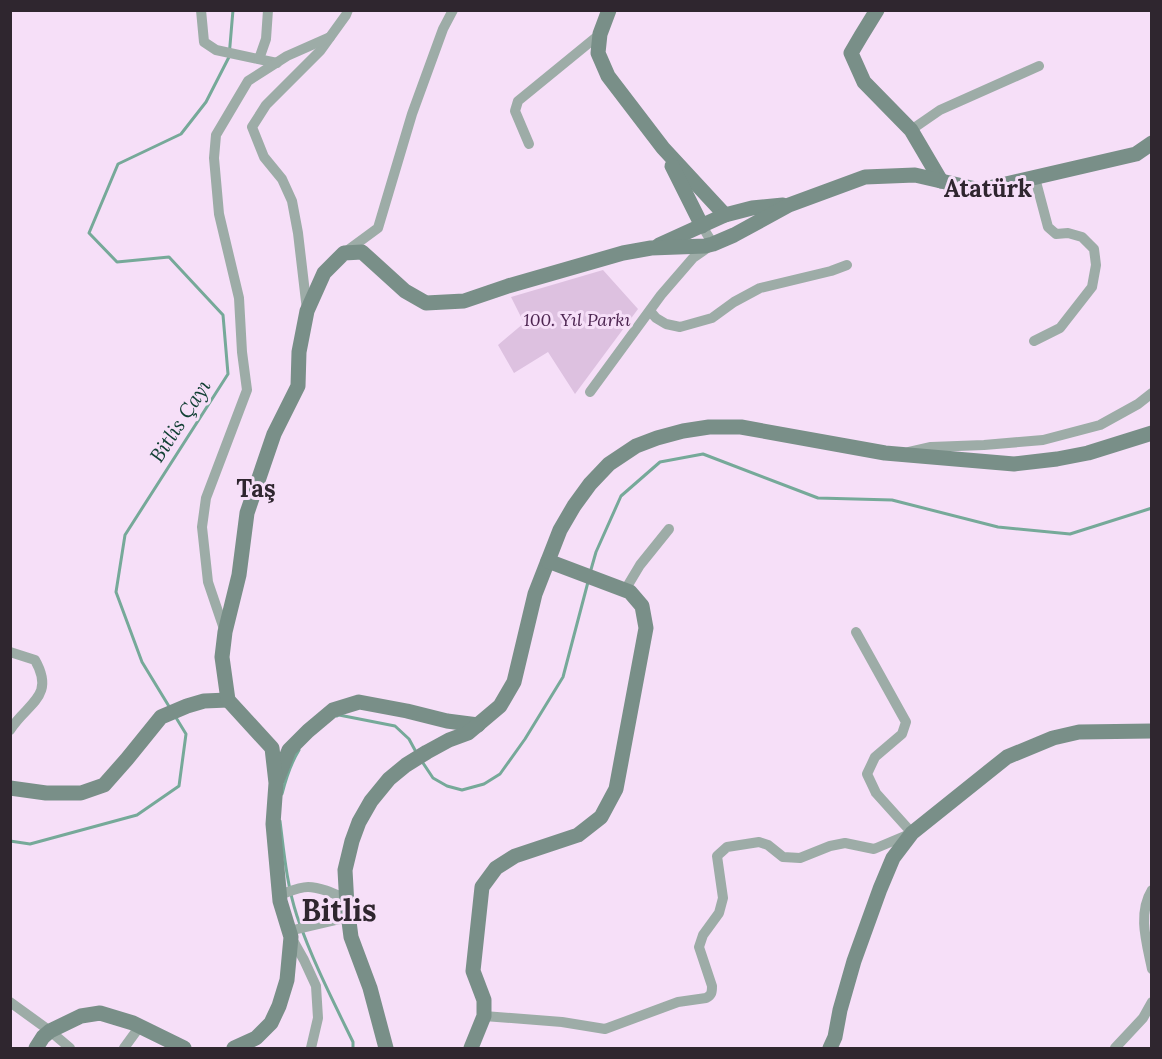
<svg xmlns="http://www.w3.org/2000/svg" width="1162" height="1059" font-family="Lora,serif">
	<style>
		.green { fill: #ddc1e0 }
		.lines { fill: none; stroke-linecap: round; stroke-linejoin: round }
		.stream { stroke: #76a999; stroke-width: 3 }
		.street { stroke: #9daca7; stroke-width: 10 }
		.secondary { stroke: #798f88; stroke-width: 15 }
		.labels { text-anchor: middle; stroke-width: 6; stroke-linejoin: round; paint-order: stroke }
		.park-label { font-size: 18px; font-style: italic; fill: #4d2551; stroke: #f6dff8 }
		.water-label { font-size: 20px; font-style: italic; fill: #134035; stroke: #f6dff8 }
		.district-label { font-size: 24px; font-weight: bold; fill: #2f262f; stroke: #f6dff8 }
		.town-label { font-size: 30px; font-weight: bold; fill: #2f262f; stroke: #f6dff8 }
	</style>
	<rect width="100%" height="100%" fill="#f6dff8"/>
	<!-- green -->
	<path class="green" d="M603,270L638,309L575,394L548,352L514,373L498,345L524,323L511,297Z"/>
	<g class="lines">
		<!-- stream -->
		<g class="stream">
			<path d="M590,573L596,552L621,496L660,462L703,454L818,498L892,500L998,527L1070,534L1152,508"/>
			<path d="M170,708L142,662L116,592L125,535L228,374L223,315L169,257L117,262L89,233L118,164L181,134L206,102L229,57L233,10"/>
			<path d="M337,716L339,715L395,726L409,739L416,752"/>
			<path d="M421,760L433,778L447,786L462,790L484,784L500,774L525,739L563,677L588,582"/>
			<path d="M282,794C286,778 291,763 299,750"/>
			<path d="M280,821C284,853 287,886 297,916C312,960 333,1001 353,1042V1048"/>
			<path d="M10,841L30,844L137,815L179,786L186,734L175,716"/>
		</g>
		<!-- street -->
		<g class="street">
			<path d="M201,10L204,42L216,50L277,63"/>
			<path d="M259,59L266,39L268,10"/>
			<path d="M911,130L940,110L1039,66"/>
			<path d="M529,144L515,111L518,101L600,34"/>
			<path d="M344,253L378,228L412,114L443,29L453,10"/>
			<path d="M307,310L298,233L292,201L282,179L264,157L252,127L266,105L320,51L346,15L348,10"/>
			<path d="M650,311L656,318L666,324L680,327L712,318L734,302L760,288L831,271L847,265"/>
			<path d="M1034,341L1060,328L1092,287L1096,265L1094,249L1082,237L1068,233L1056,234L1048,227L1035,178"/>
			<path d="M590,392L661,295L693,258L713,244L702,226"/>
			<path d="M909,452L931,447L984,445L1043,440L1100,425L1138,404L1152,393"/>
			<path d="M625,590L640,565L669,529"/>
			<path d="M225,632L208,582L202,527L206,498L247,390L242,352L239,298L219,214L214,158L216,135L248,81L287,56L330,37"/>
			<path d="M10,652L35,660C56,697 27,703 10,730"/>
			<path d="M1152,890C1137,914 1147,944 1152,969"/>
			<path d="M279,895C288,892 299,887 308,887C321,887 335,894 346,899"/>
			<path d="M289,931L349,917"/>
			<path d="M291,937L304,960L316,986L318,1018L311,1048"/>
			<path d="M10,1002L50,1031L70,1048"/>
			<path d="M484,1016L562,1022L605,1029L678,1002L706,998C712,995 712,992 712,986L699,947L703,935L719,913L723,898L717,856L727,847L759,842L768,845L783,857L800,858L830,846L845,843L874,849L912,833L876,793L867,774L875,757L902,734L906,722L856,632"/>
			<path d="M124,1048L140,1026"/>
			<path d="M1115,1048L1143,1018L1152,1002"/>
		</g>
		<!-- secondary -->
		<g class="secondary">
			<path d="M609,10L600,34L598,53L608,76L663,148L725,215"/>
			<path d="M877,10L861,36L851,53L864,82L911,130L941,181"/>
			<path d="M672,166L702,226"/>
			<path d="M659,245L725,215L752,208L783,205"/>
			<path d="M277,780L289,750L308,731L333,710L359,702L407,711L447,721L478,725"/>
			<path d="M10,788L46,793H81L104,785L127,759L161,717L187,706L204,701L228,700"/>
			<path d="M36,1048L43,1037L50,1031L81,1016L100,1013L133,1023L184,1048"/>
			<path d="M234,1048L256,1038L271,1023L279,1006L287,980L291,937L280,901L273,824L276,783L272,748L228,700L222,657L225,632L239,575L247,513L274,434L298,386L299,352L307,311L324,273L344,253L362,252L405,291L426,303L464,301L508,286L623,253L651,248L705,246L713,244L734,235L789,205L865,177L915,175L980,190L1136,154L1152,143"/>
			<path d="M386,1048L370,988L351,937L347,906L345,870L352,841L359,822L371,801L389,779L406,765L427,752L449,740L468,733L500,706L514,682L535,594L560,530L574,506L590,484L609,464L636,446L657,438L683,431L709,427H741L885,453L1014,464L1057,459L1088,453L1152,433"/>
			<path d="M471,1048L484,1016V1000L473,971L482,887L496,868L515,856L578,835L601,817L616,789L646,628L642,606L630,592L548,561"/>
			<path d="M830,1048L835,1037L840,1010L854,961L880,889L893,858L912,833L1007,757L1053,738L1079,732L1152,731"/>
		</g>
	</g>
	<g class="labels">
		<!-- park labels -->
		<g class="park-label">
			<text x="577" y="326">100. Yıl Parkı</text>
		</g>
		<!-- water labels -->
		<g class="water-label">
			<text transform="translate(180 421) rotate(-57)" y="7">Bitlis Çayı</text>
		</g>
		<!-- district labels -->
		<g class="district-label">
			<text x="988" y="197">Atatürk</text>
			<text x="256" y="497">Taş</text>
		</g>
		<!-- town labels -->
		<g class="town-label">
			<text x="339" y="921">Bitlis</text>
		</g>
	</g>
	<!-- border -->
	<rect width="1162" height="1059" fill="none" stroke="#2f262f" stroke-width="24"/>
</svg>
